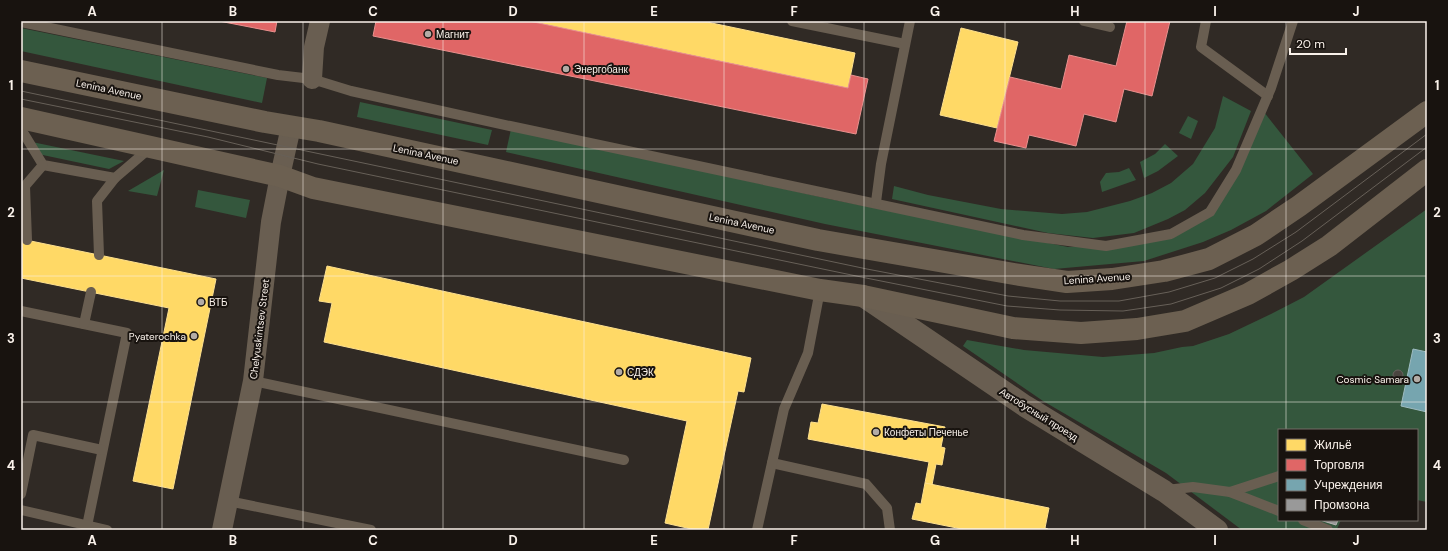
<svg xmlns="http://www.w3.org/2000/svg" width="1448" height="551" font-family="'DM Sans',sans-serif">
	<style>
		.green { fill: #34573d }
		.homes { fill: #ffd966; stroke: #fee08e }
		.shops { fill: #e06666; stroke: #e8908e }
		.public { fill: #76a5af; stroke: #9ebcc1 }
		.industry { fill: #999; stroke: #b6b4b2 }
		.building { fill: #4a4540; stroke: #68625e }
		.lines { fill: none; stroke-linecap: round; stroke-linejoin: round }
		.service { stroke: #695e51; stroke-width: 10 }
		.minor { stroke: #695e51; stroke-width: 20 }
		.tertiary { stroke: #695e51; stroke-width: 22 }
		.secondary { stroke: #6c6051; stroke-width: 22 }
		.tram { stroke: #676058; stroke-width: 1 }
		.grid { fill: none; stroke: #faf2eb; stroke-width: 1; stroke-opacity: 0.55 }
		.poi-dot { fill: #b3aca6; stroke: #18130f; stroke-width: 1.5 }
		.labels { text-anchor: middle; stroke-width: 4; stroke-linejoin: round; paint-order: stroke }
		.poi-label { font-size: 10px; fill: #faf2eb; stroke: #18130f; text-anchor: start }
		.street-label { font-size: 10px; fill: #faf2eb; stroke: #18130f }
		.neatline { fill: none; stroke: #faf2eb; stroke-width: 1.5 }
		.grid-label { font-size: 13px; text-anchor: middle; font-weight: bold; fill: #faf2eb }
	</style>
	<rect width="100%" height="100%" fill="#302a25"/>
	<!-- green -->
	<g class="green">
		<path d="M21,28L267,78L262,103L21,51Z"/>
		<path d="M1223,96L1251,111L1233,157L1205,193L1185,210L1168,219L1134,233L1093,238L1048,233L892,199L894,186L928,195L1001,209L1062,214L1087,212L1130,201L1152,193L1171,183L1193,164L1215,128Z"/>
		<path d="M360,102L492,130L488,145L357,117Z"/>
		<path d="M1260,107L1313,174L1266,211L1231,230L1203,242L1144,261L1054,269L825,224L506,152L511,129L830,199L1068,247L1126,243L1185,226L1214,202L1235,173Z"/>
		<path d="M1188,116L1198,121L1191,139L1179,133Z"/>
		<path d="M32,142L124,161L109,169L38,154Z"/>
		<path d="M1165,144L1178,156L1158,171L1144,178L1140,162L1155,154Z"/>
		<path d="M1129,168L1136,180L1102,192L1100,182L1106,173L1119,172Z"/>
		<path d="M164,170L157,196L128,191Z"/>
		<path d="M198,190L250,200L246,218L195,207Z"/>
		<path d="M1427,209V502L1417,500V430H1279V520H1341L1337,529L1242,530L1166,473L1043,401L963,346L967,340L1024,350L1103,357L1154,353L1182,347L1193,346L1229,334L1271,314L1304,297Z"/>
	</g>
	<!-- homes -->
	<g class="homes">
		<path d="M529,21H702L855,53L848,88Z"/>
		<path d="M961,28L1018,42L997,128L940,115Z"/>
		<path d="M21,239L216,279L173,489L133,481L169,308L21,278Z"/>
		<path d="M327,266L751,358L744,392L738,391L708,530H696L665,523L687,421L324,342L332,303L319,301Z"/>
		<path d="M822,404L945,427L941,447L945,448L942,465L936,464L932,485L925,483L929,462L808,439L811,422L818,423Z"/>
		<path d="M925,483L1049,508L1045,528L1048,529V530H967L912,519L916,503L921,504Z"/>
	</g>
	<!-- shops -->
	<g class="shops">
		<path d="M219,21H277L275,32Z"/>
		<path d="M376,21H529L848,88L851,75L868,79L856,134L373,36Z"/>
		<path d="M1127,21H1170L1152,96L1124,89L1116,122L1084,114L1076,146L1029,135L1026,148L994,141L1010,77L1061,89L1069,55L1116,66Z"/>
	</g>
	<!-- public -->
	<path class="public" d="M1413,349L1427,352V412L1401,406Z"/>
	<!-- industry -->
	<path class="industry" d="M1320,520H1338L1336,525Z"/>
	<!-- building -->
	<circle class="building" cx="1398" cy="375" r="5"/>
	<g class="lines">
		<!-- service -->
		<g class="service">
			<path d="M792,21L905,44"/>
			<path d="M1084,21L1110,27"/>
			<path d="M1206,21L1201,47L1268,96"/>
			<path d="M21,22L278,75L312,79L351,91L510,126L1023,235L1106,246L1171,234L1210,212L1236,170L1271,88L1293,21"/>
			<path d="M21,129L43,165L115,178L150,148"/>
			<path d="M876,202L881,164L910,21"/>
			<path d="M27,240L25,186L43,165"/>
			<path d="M99,255L97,201L115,178"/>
			<path d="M21,311L127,333L87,526"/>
			<path d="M84,324L91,292"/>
			<path d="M253,381L624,460"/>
			<path d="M772,463L866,484L887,508L890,530"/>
			<path d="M1166,490L1193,487L1230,492L1279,476"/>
			<path d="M1230,492L1279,511"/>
			<path d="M21,494L33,435L102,450"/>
			<path d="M228,501L371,530"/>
			<path d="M21,510L107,530"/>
			<path d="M1303,520L1328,530"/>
			<path d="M757,530L784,409L808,353L820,290"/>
		</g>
		<!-- minor -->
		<g class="minor">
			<path d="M312,79L314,47L320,21"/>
			<path d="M222,530L253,381L271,222L280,176L291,127"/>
		</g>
		<!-- tertiary -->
		<path class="tertiary" d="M863,296L1025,406L1164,491L1217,530"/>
		<!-- secondary -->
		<g class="secondary">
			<path d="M21,71L265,122L319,131L818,240L1014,274L1067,282L1112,279L1164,271L1209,259L1256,235L1299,206L1427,112"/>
			<path d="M21,118L280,176L313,188L820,290L863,296L1013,328L1081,333L1137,329L1185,321L1248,294L1291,270L1329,246L1427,170"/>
		</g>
		<!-- tram -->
		<g class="tram">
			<path d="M21,91L867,269L1008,296L1060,301H1119L1169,292L1215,278L1253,259L1296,232L1427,134"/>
			<path d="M21,99L208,137L318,164L866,278L1007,306L1060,310L1123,311L1171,304L1221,288L1259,269L1302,241L1427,147"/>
		</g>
	</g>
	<!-- grid -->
	<path class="grid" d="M162,21V530M303,21V530M443,21V530M584,21V530M724,21V530M864,21V530M1005,21V530M1145,21V530M1286,21V430M21,149H1427M21,276H1427M21,402H1427M1286,520V530"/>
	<!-- markers -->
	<g class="poi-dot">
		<circle cx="428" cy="34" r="4"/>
		<circle cx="566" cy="69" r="4"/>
		<circle cx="201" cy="302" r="4"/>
		<circle cx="194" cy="336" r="4"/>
		<circle cx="619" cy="372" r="4"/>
		<circle cx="1417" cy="379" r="4"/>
		<circle cx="876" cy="432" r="4"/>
	</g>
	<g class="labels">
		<!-- poi labels -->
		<g class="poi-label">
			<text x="436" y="38">Магнит</text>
			<text x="574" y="73">Энергобанк</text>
			<text x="209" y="306">ВТБ</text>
			<text x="186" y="340" text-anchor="end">Pyaterochka</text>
			<text x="627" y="376">СДЭК</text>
			<text x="1409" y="383" text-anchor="end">Cosmic Samara</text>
			<text x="884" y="436">Конфеты Печенье</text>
		</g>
		<!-- street labels -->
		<g class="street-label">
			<text transform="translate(109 89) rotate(12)" y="4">Lenina Avenue</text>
			<text transform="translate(426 154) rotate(12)" y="4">Lenina Avenue</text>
			<text transform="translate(742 223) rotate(12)" y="4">Lenina Avenue</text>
			<text transform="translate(1097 278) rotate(-4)" y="4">Lenina Avenue</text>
			<text transform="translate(259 329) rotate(-83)" y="4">Chelyuskintsev Street</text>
			<text transform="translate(1039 414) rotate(32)" y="4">Автобусный проезд</text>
		</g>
	</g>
	<!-- border -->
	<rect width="1448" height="551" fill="none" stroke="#18130f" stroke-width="44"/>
	<!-- legend -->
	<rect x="1278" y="429" width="140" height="92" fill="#18130f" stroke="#726c67"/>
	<rect x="1286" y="439" width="20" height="12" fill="#ffd966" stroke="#726c67"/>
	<text x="1314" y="449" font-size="12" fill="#faf2eb">Жильё</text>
	<rect x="1286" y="459" width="20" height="12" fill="#e06666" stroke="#726c67"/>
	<text x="1314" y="469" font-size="12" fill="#faf2eb">Торговля</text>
	<rect x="1286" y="479" width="20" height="12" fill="#76a5af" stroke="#726c67"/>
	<text x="1314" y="489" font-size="12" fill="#faf2eb">Учреждения</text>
	<rect x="1286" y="499" width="20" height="12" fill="#999999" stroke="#726c67"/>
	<text x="1314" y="509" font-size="12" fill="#faf2eb">Промзона</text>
	<!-- scale -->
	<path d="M1290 48v6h56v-6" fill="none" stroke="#faf2eb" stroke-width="2"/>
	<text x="1296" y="48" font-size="12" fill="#faf2eb" stroke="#18130f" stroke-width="3" paint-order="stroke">20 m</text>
	<rect x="22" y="22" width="1404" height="507" class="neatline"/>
	<g class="grid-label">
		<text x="92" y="16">A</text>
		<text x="233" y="16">B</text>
		<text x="373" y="16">C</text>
		<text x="513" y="16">D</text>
		<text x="654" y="16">E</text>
		<text x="794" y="16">F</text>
		<text x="935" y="16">G</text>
		<text x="1075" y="16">H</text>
		<text x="1215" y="16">I</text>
		<text x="1356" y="16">J</text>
		<text x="11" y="90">1</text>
		<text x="1437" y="90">1</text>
		<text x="11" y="217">2</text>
		<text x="1437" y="217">2</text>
		<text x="11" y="343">3</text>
		<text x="1437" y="343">3</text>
		<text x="11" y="470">4</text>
		<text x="1437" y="470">4</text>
		<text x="92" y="545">A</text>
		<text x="233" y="545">B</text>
		<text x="373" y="545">C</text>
		<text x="513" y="545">D</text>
		<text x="654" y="545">E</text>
		<text x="794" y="545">F</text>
		<text x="935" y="545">G</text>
		<text x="1075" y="545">H</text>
		<text x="1215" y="545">I</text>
		<text x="1356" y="545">J</text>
	</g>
</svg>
